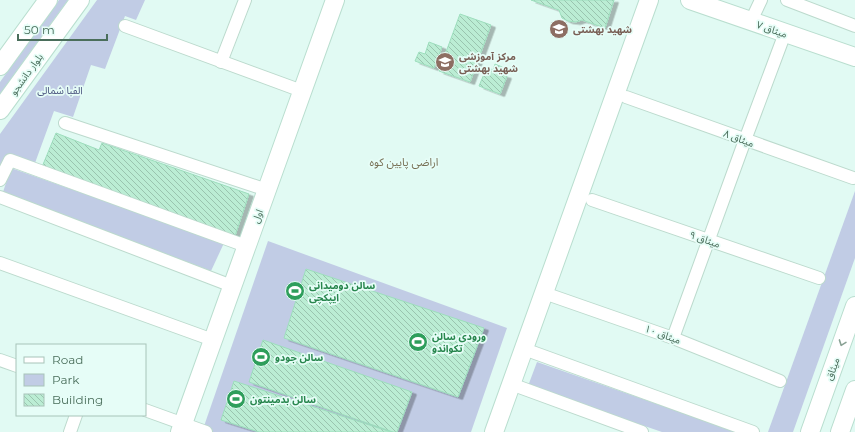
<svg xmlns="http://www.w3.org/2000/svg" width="855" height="432" font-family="Montserrat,'Noto Sans Arabic',sans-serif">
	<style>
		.green { fill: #c1cce5 }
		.building { fill: url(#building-back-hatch); stroke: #9ddebd; filter: url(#shadow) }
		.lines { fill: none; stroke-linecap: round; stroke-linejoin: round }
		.street-casing { stroke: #bcdacd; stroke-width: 14 }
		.secondary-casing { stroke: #b9decf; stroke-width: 20 }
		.street { stroke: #fff; stroke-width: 12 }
		.secondary { stroke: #fff; stroke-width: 18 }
		.oneway { stroke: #89a194 }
		.labels { text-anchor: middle; stroke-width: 3.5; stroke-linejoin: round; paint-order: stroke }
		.education-label { font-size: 10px; font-weight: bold; fill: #785e54; stroke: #e6fdf7; text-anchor: start }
		.street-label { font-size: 10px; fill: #4a6e5b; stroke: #e6fdf7 }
		.park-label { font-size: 10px; fill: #49537e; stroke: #e6fdf7 }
		.leisure-label { font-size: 10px; font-weight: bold; fill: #27864d; stroke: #e6fdf7; text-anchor: start }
		.neighbourhood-label { font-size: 11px; fill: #777055; stroke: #e6fdf7 }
	</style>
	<defs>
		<pattern id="building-back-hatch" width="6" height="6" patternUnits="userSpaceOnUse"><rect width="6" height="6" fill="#bbedd4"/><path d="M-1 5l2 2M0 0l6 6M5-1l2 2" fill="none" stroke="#9ac4af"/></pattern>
		<filter id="shadow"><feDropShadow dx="4.5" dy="2.5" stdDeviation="0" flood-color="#0004"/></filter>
	</defs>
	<rect width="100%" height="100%" fill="#e1faf3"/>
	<!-- green -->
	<g class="green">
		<path d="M59,0H68L0,94V82Z"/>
		<path d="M97,0H145L136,20L125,16L105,69L91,65L73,117L54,111L35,163L10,155L0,175V134Z"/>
		<path d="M11,168L224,243L211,271L3,192Z"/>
		<path d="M855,191V258L793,432H768Z"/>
		<path d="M268,241L507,328L471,432H202Z"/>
		<path d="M537,362L737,432H662L528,386Z"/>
	</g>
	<!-- building -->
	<g class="building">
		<path d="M531,0H614L605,28L582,20L576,22L568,21L562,18L559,10Z"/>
		<path d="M460,14L491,25L470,82L439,71Z"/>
		<path d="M429,42L442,47L434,68L415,61L419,52L425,54Z"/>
		<path d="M495,64L502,67L499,74L507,76L500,94L479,86L487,67L493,70Z"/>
		<path d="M56,133L99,150L102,143L249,194L235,236L42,167Z"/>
		<path d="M306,269L484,328L458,397L284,338Z"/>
		<path d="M263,340L412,392L397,432H393L249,382Z"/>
		<path d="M234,381L391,432H259L221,420Z"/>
	</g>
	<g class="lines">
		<defs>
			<g id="street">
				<path d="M787,0L855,26"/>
				<path d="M751,21L761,0"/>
				<path d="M125,26L302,91"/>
				<path d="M221,62L245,0"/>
				<path d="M626,97L853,178"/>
				<path d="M65,123L267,190"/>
				<path d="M0,180L10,160L246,246"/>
				<path d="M0,197L232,286"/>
				<path d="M592,200L819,278"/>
				<path d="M0,263L213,340"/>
				<path d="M544,293L673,338L780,381"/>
				<path d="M673,338L745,140L785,33"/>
				<path d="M524,349L753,432"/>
				<path d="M0,360L17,366"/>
				<path d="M511,384L642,432"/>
				<path d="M145,410L206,432"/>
				<path d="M70,432L76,415"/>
			</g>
			<g id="secondary">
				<path d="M690,0L855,57"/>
				<path d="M0,66L48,0"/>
				<path d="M0,110L80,0"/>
				<path d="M180,432L335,0"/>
				<path d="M494,432L649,0"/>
				<path d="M810,432L855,306"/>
				<path d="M840,432L855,390"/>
			</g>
		</defs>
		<!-- street casing -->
		<use href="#street" class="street-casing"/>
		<!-- secondary casing -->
		<use href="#secondary" class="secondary-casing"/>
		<!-- street -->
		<use href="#street" class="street"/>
		<!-- secondary -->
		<use href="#secondary" class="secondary"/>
	</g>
	<!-- one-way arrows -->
	<defs><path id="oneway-chevron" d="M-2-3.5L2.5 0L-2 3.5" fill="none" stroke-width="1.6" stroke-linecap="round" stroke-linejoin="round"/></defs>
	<use class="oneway" href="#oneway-chevron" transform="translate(842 343) rotate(110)"/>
	<!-- icons -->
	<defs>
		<symbol id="school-disc" viewBox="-11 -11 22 22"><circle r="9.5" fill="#8d6e63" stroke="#e6fdf7"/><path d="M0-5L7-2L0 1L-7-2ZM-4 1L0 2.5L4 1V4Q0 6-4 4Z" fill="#fff"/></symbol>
		<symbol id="stadium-disc" viewBox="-11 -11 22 22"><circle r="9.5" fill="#2e9e5b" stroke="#e6fdf7"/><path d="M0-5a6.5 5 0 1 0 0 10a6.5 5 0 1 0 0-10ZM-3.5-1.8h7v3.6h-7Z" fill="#fff"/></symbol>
	</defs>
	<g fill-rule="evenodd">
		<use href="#school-disc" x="548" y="18" width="22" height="22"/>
		<use href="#school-disc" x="434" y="51" width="22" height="22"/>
		<use href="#stadium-disc" x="284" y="280" width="22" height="22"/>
		<use href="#stadium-disc" x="407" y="331" width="22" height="22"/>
		<use href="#stadium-disc" x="250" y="346" width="22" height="22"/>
		<use href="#stadium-disc" x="225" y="388" width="22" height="22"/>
	</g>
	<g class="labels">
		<!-- education labels -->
		<g class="education-label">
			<text x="573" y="33">شهید بهشتی</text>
			<text x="459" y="60">مرکز آموزشی<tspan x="459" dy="12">شهید بهشتی</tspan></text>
		</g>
		<!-- street labels -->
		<g class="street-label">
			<text transform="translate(772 29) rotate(19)" y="4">میثاق ۷</text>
			<text transform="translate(26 74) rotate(-54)" y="4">بلوار دانشجو</text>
			<text transform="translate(739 138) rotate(20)" y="4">میثاق ۸</text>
			<text transform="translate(257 216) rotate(-69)" y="4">اول</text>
			<text transform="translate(705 239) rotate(19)" y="4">میثاق ۹</text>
			<text transform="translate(663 334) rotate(20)" y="4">میثاق ۱۰</text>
			<text transform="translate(832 369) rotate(-70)" y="4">میثاق</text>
		</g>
		<!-- park labels -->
		<g class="park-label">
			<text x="60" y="94">الفبا شمالی</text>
		</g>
		<!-- leisure labels -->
		<g class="leisure-label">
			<text x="309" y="289">سالن دومیدانی<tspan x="309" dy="12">ایپکچی</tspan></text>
			<text x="432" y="340">ورودی سالن<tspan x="432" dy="12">تکواندو</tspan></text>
			<text x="275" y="361">سالن جودو</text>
			<text x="250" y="403">سالن بدمینتون</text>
		</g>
		<!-- neighbourhood labels -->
		<g class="neighbourhood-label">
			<text x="404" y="166">اراضی پایین کوه</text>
		</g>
	</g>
	<!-- legend -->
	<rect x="16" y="344" width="130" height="72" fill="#e6fdf7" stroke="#a8c4b9"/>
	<rect x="24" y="357" width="20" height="6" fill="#ffffff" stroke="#a8c4b9"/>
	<text x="52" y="364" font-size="12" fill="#4a6e5b">Road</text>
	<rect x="24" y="374" width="20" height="12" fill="#c1cce5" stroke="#a8c4b9"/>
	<text x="52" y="384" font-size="12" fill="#4a6e5b">Park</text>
	<rect x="24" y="394" width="20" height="12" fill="url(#building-back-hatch)" stroke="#a8c4b9"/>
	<text x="52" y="404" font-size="12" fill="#4a6e5b">Building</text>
	<!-- scale -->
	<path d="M18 34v6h89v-6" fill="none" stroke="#4a6e5b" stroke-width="2"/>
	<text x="24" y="34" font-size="12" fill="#4a6e5b" stroke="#e6fdf7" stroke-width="3" paint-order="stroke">50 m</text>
</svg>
